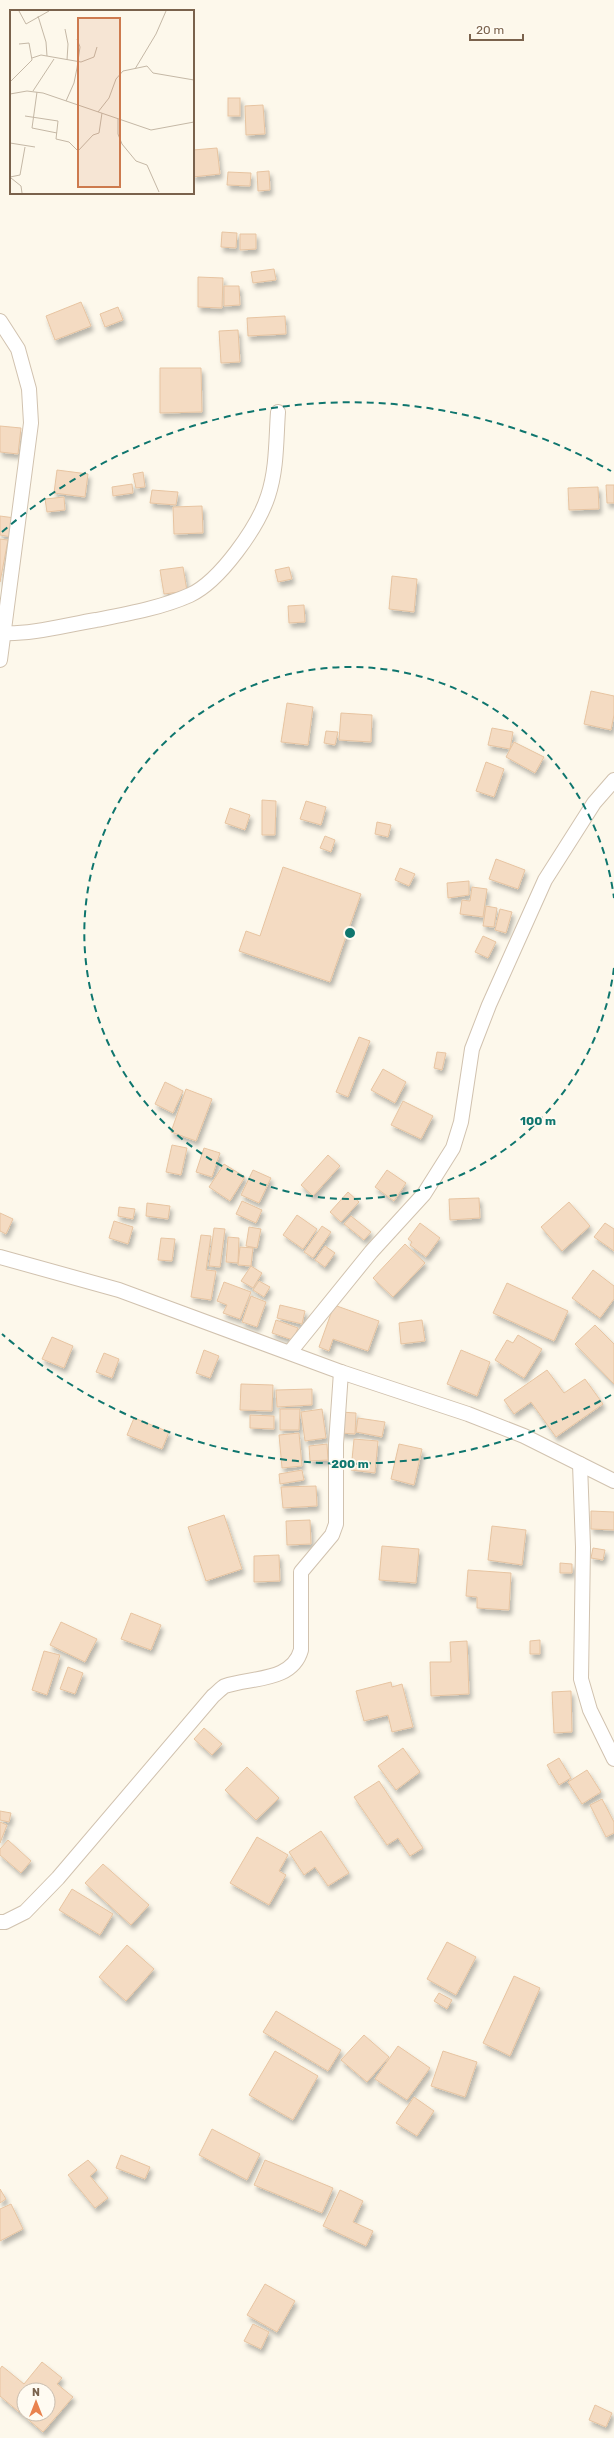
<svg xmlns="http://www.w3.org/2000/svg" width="614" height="2438" font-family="Rubik,sans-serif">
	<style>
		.building { fill: #f4dbc2; stroke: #e7c4a1; fill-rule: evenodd; filter: url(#shadow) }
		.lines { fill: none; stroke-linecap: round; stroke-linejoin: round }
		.minor-casing { stroke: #d1c2af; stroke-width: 16 }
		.minor { stroke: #fff; stroke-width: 14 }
		.ring { fill: none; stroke: #0f766e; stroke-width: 2; stroke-dasharray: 7 5 }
		.inset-road { fill: none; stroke: #c5b8a6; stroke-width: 1 }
		.view { fill: #cd7a4e; fill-opacity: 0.15; stroke: #cd7a4e; stroke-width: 2 }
		.inset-edge { fill: none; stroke: #7a624c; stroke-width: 2 }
		.centre { fill: #0f766e; stroke: #fffbf2; stroke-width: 2 }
		.ring-label { font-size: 12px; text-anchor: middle; font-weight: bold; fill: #0f766e; stroke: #fffbf2; stroke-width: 3.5; stroke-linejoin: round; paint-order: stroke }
	</style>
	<defs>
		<filter id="shadow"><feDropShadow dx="2.5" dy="4.5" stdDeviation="2" flood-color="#0004"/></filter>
	</defs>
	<rect width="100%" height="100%" fill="#fdf8eb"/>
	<!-- building -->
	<g class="building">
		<rect x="228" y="98" width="12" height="18"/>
		<path d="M263,105L265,134L246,135L245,106Z"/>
		<path d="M217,148L220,174L193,177V150Z"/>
		<path d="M269,171L270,190L258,191L257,172Z"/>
		<path d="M228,172L251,173L250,186L227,185Z"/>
		<path d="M222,232L237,233L236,248L221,247Z"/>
		<path d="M240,234H256V249L240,250Z"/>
		<path d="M274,269L276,280L253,283L251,272Z"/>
		<path d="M198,277L223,278L222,308L198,307Z"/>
		<path d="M224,286H239L240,305L224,306Z"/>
		<path d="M81,302L91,326L55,340L46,316Z"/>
		<path d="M118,307L123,320L105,327L100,314Z"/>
		<path d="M285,316L286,334L248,336L247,318Z"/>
		<path d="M238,330L240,362L221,363L219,331Z"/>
		<path d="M160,368H201L202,412L160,413Z"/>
		<path d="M0,426L21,428L18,454L0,452Z"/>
		<path d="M57,470L88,474L85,497L54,493Z"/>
		<path d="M143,472L145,487L136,488L133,474Z"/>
		<path d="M132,484L133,493L113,496L112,487Z"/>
		<path d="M606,485H614V503H607Z"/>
		<path d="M598,487L599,509L569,510L568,488Z"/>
		<path d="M152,490L178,492L176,505L150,503Z"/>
		<path d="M64,497L65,510L47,512L45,499Z"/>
		<path d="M202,506L203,533L174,534L173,507Z"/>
		<path d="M0,516L15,518L12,537L0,535Z"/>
		<path d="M0,539L8,540L0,582Z"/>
		<path d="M183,567L187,591L164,594L160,570Z"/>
		<path d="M289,567L292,579L278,582L275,570Z"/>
		<path d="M392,576L417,579L414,612L389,609Z"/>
		<path d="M304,605L305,622L289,623L288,606Z"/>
		<path d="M591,691L614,696V715L611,730L584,724Z"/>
		<path d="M287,703L313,707L308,745L281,742Z"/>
		<path d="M341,713L372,715L371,742L339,740Z"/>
		<path d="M492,728L513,732L510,749L488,745Z"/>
		<path d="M326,731L338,732L335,745L324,743Z"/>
		<path d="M514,742L544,757L535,773L506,757Z"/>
		<path d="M486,762L504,769L494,797L476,791Z"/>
		<path d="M262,800L276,801L275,835H262Z"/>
		<path d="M306,801L326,807L321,825L300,819Z"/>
		<path d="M230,808L250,815L245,830L225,823Z"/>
		<path d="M377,822L391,825L388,837L375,834Z"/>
		<path d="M325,836L335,840L331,852L320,848Z"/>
		<path d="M496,859L525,870L518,889L489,879Z"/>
		<path d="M283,867L361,894L330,982L239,951L246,931L260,936Z"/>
		<path d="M400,868L415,874L409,886L395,880Z"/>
		<path d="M469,881V895L448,898L447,883Z"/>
		<path d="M472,887L487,889L483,917L460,914L462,900L470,901Z"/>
		<path d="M486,906L497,908L494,927L483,926Z"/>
		<path d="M500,909L512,912L506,933L495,930Z"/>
		<path d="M483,936L496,942L488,958L475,952Z"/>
		<path d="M359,1037L370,1041L348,1097L336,1092Z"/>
		<path d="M437,1052L446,1053L442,1070L434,1068Z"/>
		<path d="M383,1069L406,1082L395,1103L371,1090Z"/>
		<path d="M165,1082L183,1091L173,1113L155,1104Z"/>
		<path d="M186,1089L212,1099L196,1141L171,1132Z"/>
		<path d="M403,1101L433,1116L421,1139L391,1125Z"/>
		<path d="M172,1145L187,1148L181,1175L166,1172Z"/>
		<path d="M204,1148L220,1153L212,1177L196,1172Z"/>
		<path d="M328,1155L340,1166L313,1196L301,1185Z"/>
		<path d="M224,1164L245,1177L230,1201L209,1187Z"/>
		<path d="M253,1170L271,1178L259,1203L241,1195Z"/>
		<path d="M387,1170L406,1183L394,1201L375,1187Z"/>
		<path d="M348,1192L359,1202L341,1222L330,1212Z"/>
		<path d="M479,1198L480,1218L450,1220L449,1199Z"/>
		<path d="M242,1201L262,1210L256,1223L236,1214Z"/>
		<path d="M569,1202L590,1226L562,1251L541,1227Z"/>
		<path d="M147,1203L170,1206L168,1219L146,1216Z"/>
		<path d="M119,1207L135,1209L133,1219L118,1216Z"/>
		<path d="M0,1213L13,1219L6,1234L0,1231Z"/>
		<path d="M297,1215L317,1229L303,1249L283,1235Z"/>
		<path d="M351,1216L371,1232L364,1240L344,1224Z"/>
		<path d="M114,1221L133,1227L128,1244L109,1238Z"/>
		<path d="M420,1223L440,1238L426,1257L410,1245L412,1242L408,1239Z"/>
		<path d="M605,1223L614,1229V1251L594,1237Z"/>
		<path d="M322,1226L331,1232L313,1258L304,1252Z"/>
		<path d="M249,1227L261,1229L257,1248L246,1246Z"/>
		<path d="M214,1228L225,1229L220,1267L209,1266Z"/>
		<path d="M201,1235L211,1236L206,1270L216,1271L211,1300L191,1297Z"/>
		<path d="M228,1237L239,1238L238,1263L226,1262Z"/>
		<path d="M161,1238L175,1239L172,1261L158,1260Z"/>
		<path d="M405,1244L425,1263L393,1297L373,1278Z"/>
		<path d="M325,1246L335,1253L325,1267L315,1260Z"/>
		<path d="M240,1247L253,1248L251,1266L238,1265Z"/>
		<path d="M251,1266L262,1273L253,1288L241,1281Z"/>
		<path d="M593,1270L614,1286V1299L600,1318L572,1298Z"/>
		<path d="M259,1281L270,1287L264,1297L253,1290Z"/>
		<path d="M224,1282L251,1292L240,1319L223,1313L227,1305L217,1301Z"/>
		<path d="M507,1283L568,1311L554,1341L493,1313Z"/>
		<path d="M251,1296L266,1302L257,1327L242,1322Z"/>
		<path d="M280,1305L305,1311L302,1324L277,1318Z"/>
		<path d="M334,1305L379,1321L368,1351L333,1339L329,1351L319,1347Z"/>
		<path d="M276,1320L298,1328L293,1340L272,1333Z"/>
		<path d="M422,1320L425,1341L401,1344L399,1323Z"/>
		<path d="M595,1325L614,1344V1384L575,1344Z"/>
		<path d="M518,1335L542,1349L524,1378L495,1360L507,1340L513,1343Z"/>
		<path d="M52,1337L73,1346L64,1368L42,1359Z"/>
		<path d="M204,1350L219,1356L210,1378L196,1373Z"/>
		<path d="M461,1350L490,1362L477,1396L447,1384Z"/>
		<path d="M104,1353L119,1359L112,1378L96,1372Z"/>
		<path d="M547,1370L564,1393L585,1379L603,1404L556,1437L531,1402L514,1414L504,1400Z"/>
		<path d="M241,1384L273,1385L272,1411L240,1410Z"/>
		<path d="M312,1389V1405L277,1407L276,1390Z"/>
		<path d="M280,1409H300L299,1430H280Z"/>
		<path d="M322,1409L326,1438L305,1441L301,1412Z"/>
		<path d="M341,1412L356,1413L355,1434L340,1433Z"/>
		<path d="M250,1415L274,1416V1429L250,1428Z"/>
		<path d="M134,1418L169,1432L162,1449L127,1435Z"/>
		<path d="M358,1418L385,1422L382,1437L356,1432Z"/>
		<path d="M299,1433L302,1466L282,1468L279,1435Z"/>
		<path d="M354,1439L378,1441L375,1473L351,1470Z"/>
		<path d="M327,1444L328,1460L310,1461L309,1446Z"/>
		<path d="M399,1444L422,1449L414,1485L391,1479Z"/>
		<path d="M302,1470L304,1480L280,1484L279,1474Z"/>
		<path d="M316,1486L317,1506L283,1508L281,1487Z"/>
		<path d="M591,1511L614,1512V1530L591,1529Z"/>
		<path d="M224,1515L242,1569L206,1581L188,1527Z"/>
		<path d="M310,1520L311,1544L287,1545L286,1521Z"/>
		<path d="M492,1526L526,1530L522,1565L488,1560Z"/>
		<path d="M382,1546L419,1549L416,1583L379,1580Z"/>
		<path d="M593,1548L605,1550L603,1560L591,1558Z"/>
		<path d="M279,1555L280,1581L254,1582V1556Z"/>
		<path d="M560,1563L572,1564V1573H560Z"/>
		<path d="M468,1570L511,1573L509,1610L477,1608V1597L466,1596Z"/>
		<path d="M131,1613L161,1625L151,1650L121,1639Z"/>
		<path d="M61,1622L97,1639L85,1662L50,1645Z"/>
		<path d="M540,1640V1654H530V1641Z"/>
		<path d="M467,1641L469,1694L431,1696L430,1662H451L450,1642Z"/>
		<path d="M44,1651L60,1655L47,1695L32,1690Z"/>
		<path d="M68,1667L83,1673L75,1694L60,1689Z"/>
		<path d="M391,1682L392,1687L402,1684L413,1727L392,1732L388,1715L364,1721L356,1691Z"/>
		<path d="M571,1691L572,1732L554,1733L552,1692Z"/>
		<path d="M204,1728L222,1744L212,1755L194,1739Z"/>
		<path d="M403,1748L420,1772L396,1790L378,1766Z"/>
		<path d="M559,1758L571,1778L559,1785L547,1765Z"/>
		<path d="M247,1767L279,1798L256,1820L225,1790Z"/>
		<path d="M587,1770L601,1792L582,1804L568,1782Z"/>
		<path d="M379,1781L423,1848L410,1856L398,1838L387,1845L354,1797Z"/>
		<path d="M602,1799L614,1822V1833L606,1837L590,1805Z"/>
		<path d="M0,1811L11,1813L9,1822L0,1820Z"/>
		<path d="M0,1822L7,1825L0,1843Z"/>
		<path d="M321,1831L349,1873L328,1886L315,1867L304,1875L289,1852Z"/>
		<path d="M257,1837L288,1855L279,1871L286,1875L269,1905L230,1883Z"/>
		<path d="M8,1840L31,1861L21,1873L0,1855V1849Z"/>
		<path d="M103,1864L149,1905L131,1925L85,1883Z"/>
		<path d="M72,1889L113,1914L100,1935L59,1910Z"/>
		<path d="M447,1942L476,1957L456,1995L427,1979Z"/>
		<path d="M127,1945L154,1969L126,2001L99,1977Z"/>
		<path d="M514,1976L540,1988L510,2056L483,2043Z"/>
		<path d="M439,1993L452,2000L447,2009L434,2001Z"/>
		<path d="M276,2011L341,2050L328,2071L263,2032Z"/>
		<path d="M364,2035L389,2057L367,2082L341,2060Z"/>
		<path d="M398,2046L430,2068L407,2100L375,2079Z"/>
		<path d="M275,2051L318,2076L293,2120L249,2095Z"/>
		<path d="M443,2051L477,2062L465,2097L431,2086Z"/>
		<path d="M414,2097L434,2111L417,2136L396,2123Z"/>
		<path d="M212,2129L260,2154L247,2180L199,2155Z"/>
		<path d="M121,2155L150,2167L145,2179L116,2168Z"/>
		<path d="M88,2160L97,2170L90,2176L108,2198L95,2208L68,2175Z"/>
		<path d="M265,2160L333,2188L322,2213L254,2185Z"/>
		<path d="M0,2189L6,2199L0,2203Z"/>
		<path d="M340,2190L363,2201L353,2222L373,2231L366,2246L323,2226Z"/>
		<path d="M11,2204L23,2229L0,2241V2209Z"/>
		<path d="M265,2284L295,2301L277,2332L247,2315Z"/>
		<path d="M253,2324L269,2332L261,2349L244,2341Z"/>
		<path d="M42,2362L62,2378L57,2384L73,2397L43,2432L0,2396V2369L2,2366L24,2384ZM24,2390H48V2414H24Z"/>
		<path d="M595,2405L612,2413L606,2427L589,2420Z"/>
	</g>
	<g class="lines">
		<defs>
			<g id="minor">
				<path d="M0,321L18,349L29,389L31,423L0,660"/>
				<path d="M0,633C31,635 66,625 96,620C127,614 161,608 190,595C220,581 258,527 268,496C277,469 276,440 278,412"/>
				<path d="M0,1257L119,1290L341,1372L468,1414L524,1436L614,1481"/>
				<path d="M290,1352L371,1252L424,1194L453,1148L461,1122L472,1049L489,1005L545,880L594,803L614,780"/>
				<path d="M580,1464L583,1547L581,1679L590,1710L614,1759"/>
				<path d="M0,1922H5L25,1912L58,1878L213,1696C217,1693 221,1688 225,1686C251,1677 292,1682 301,1650V1572L332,1535L336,1524V1444L341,1372"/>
			</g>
		</defs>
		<!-- minor casing -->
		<use href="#minor" class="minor-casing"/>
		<!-- minor -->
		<use href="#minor" class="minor"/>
	</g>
	<!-- distance rings -->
	<g class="ring">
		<path d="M614 968A266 266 0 1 1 614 898"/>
		<path d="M611 1395A531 531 0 0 1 2 1334M2 532A531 531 0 0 1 611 471"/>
	</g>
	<!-- overview -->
	<g transform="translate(10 10)">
		<rect width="184" height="184" fill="#fdf8eb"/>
		<path class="inset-road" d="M9,1L16,14L39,1M28,6L36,32L37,46M55,19L58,34L57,50M22,48L31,45L71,52L84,47L87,37M125,59L146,24L156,1M0,72L22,50L19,33L9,34M23,81L44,49M27,82L22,118L47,123M0,84L17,81L33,83L141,120L184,112M56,91L64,73L67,58L70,37L67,29M88,102L99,88L106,69L113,61L137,56L143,63L184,70M15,106L48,111L46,129L59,132L68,141L83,125L89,123L92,103M108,109V124L112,134L126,151L137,155L149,182M0,133L25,137M0,167L10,165L15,137M1,168L11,176L12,183"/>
		<path class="view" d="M68,8H110V177H68Z"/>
		<rect width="184" height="184" class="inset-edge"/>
	</g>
	<circle cx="350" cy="933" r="6" class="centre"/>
	<g class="ring-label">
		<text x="538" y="1125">100 m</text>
		<text x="350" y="1468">200 m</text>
	</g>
	<!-- north arrow -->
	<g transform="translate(36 2402)"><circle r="19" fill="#fffbf2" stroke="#cabeb0"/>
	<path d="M0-3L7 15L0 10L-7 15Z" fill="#e9824e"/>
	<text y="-6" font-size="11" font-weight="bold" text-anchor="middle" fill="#7a624c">N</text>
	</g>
	<!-- scale -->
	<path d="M470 34v6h53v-6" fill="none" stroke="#7a624c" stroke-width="2"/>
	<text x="476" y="34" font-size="12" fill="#7a624c" stroke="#fffbf2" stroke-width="3" paint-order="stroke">20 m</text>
</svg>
